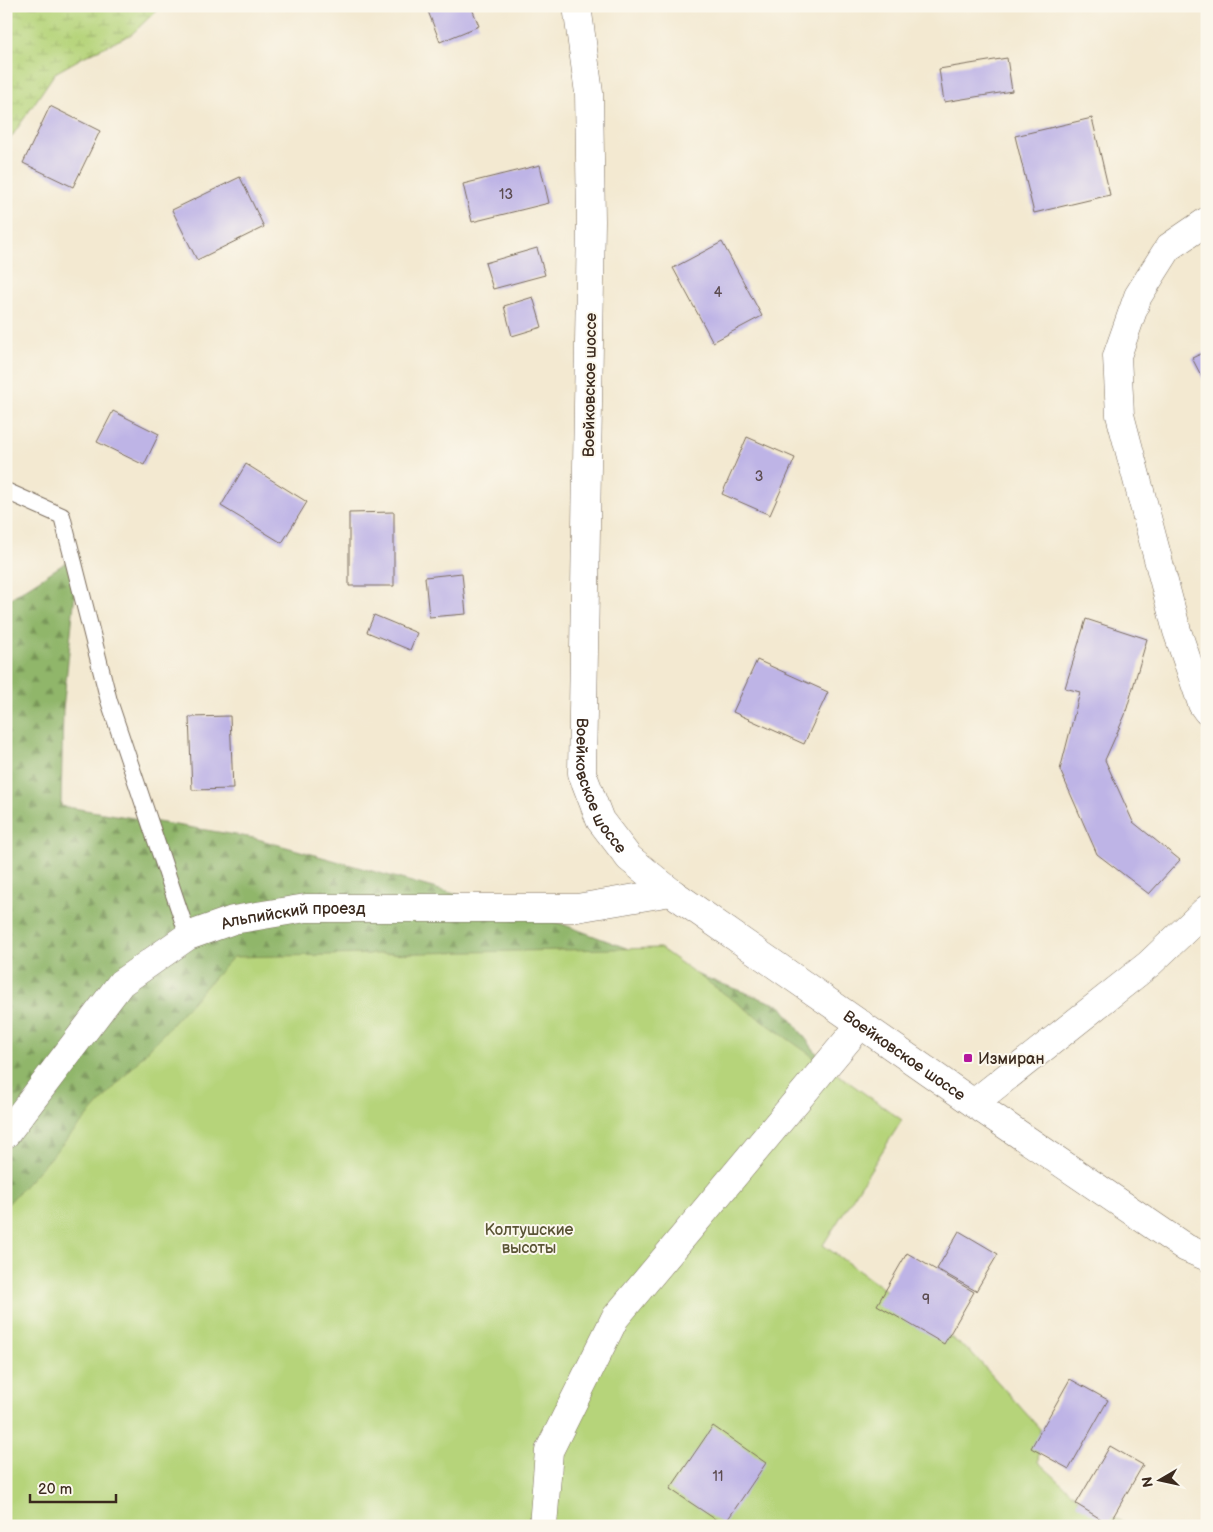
<svg xmlns="http://www.w3.org/2000/svg" width="1213" height="1532" font-family="'Balsamiq Sans',sans-serif">
	<style>
		.forest { fill: url(#forest-firs); stroke: #667044 }
		.wetland { fill: url(#wetland-marsh); stroke: #787f4c }
		.green { fill: #b6d47a; stroke: #787f4c }
		.building { fill: #beb4e6 }
		.lines { fill: none; stroke-linecap: round; stroke-linejoin: round }
		.service-casing { stroke: #7b6d5d; stroke-width: 18 }
		.minor-casing { stroke: #7b6d5d; stroke-width: 29 }
		.tertiary-casing { stroke: #7b6d5d; stroke-width: 29 }
		.service { stroke: #fff; stroke-width: 16 }
		.minor { stroke: #fff; stroke-width: 28 }
		.tertiary { stroke: #fff; stroke-width: 28 }
		.poi-dot { fill: #b5179e; stroke: #fbf7ec; stroke-width: 2 }
		.labels { text-anchor: middle; stroke-width: 4; stroke-linejoin: round; paint-order: stroke }
		.number-label { font-size: 14px; fill: #5c4c50 }
		.street-label { font-size: 16px; fill: #3b2a1e; stroke: #fbf7ec }
		.poi-label { font-size: 16px; fill: #3b2a1e; stroke: #fbf7ec; text-anchor: start }
		.park-label { font-size: 16px; fill: #5a5435; stroke: #fbf7ec }
	</style>
	<defs>
		<pattern id="forest-firs" width="22" height="20" patternUnits="userSpaceOnUse" patternTransform="scale(1.25)"><rect width="22" height="20" fill="#90b66a"/><path d="M5 1l3.5 6h-7zM16 11l3.5 6h-7z" fill="#779457"/></pattern>
		<pattern id="wetland-marsh" width="20" height="14" patternUnits="userSpaceOnUse" patternTransform="scale(1.25)"><rect width="20" height="14" fill="#b6d47a"/><path d="M1 5h8M5 5V1M11 12h8M15 12V8" fill="none" stroke="#9db669"/></pattern>
	</defs>
	<rect width="100%" height="100%" fill="#fbf7ec"/>
	<filter id="ink" filterUnits="userSpaceOnUse"><feTurbulence type="fractalNoise" baseFrequency=".02" numOctaves="2"/><feDisplacementMap in="SourceGraphic" scale="10" xChannelSelector="R" yChannelSelector="G"/><feConvolveMatrix kernelMatrix="1 2 1 2 8 2 1 2 1" color-interpolation-filters="sRGB"/></filter>
	<filter id="wash" filterUnits="userSpaceOnUse"><feTurbulence type="fractalNoise" baseFrequency=".0096" numOctaves="4" result="noise"/><feDisplacementMap in="SourceGraphic" scale="20" xChannelSelector="R" yChannelSelector="G"/><feGaussianBlur stdDeviation="1.12" result="paint"/><feColorMatrix in="noise" values="0 0 0 0 0 0 0 0 0 0 0 0 0 0 0 0 0 1.4 0 .05"/><feComposite in="paint" operator="in"/></filter>
	<g filter="url(#wash)">
		<rect width="100%" height="100%" fill="#f3e9d1"/>
		<!-- forest -->
		<path class="forest" d="M79,554L63,710L61,806L254,838L562,924L781,1006L827,1067L6,1526V601Z"/>
		<!-- wetland -->
		<path class="wetland" d="M6,6H161L132,34L85,56L55,73L6,145Z"/>
		<!-- green -->
		<path class="green" d="M660,948L902,1120L823,1245L971,1352L1040,1429L1038,1462L1089,1508L1134,1526H6V1206L233,957Z"/>
		<g id="blocks">
			<!-- building -->
			<g class="building">
				<path d="M426,6H471L479,26L440,42Z"/>
				<path d="M1007,58L1012,91L944,102L939,69Z"/>
				<path d="M50,106L100,131L73,187L23,163Z"/>
				<path d="M1092,118L1110,195L1034,213L1015,136Z"/>
				<path d="M540,165L549,203L472,222L463,184Z"/>
				<path d="M240,177L264,227L197,260L172,210Z"/>
				<path d="M722,242L762,316L713,342L673,268Z"/>
				<path d="M537,248L545,275L493,289L485,263Z"/>
				<path d="M533,297L542,327L512,336L504,306Z"/>
				<path d="M1207,351V387L1192,358Z"/>
				<path d="M113,411L159,434L144,465L97,442Z"/>
				<path d="M747,437L795,458L770,515L722,494Z"/>
				<path d="M246,464L307,502L282,543L221,506Z"/>
				<path d="M394,512V586H349V513Z"/>
				<path d="M462,573L466,614L429,617L425,577Z"/>
				<path d="M374,615L417,633L410,650L367,632Z"/>
				<path d="M1086,619L1147,639L1125,715L1105,760L1133,822L1180,860L1149,894L1097,854L1060,770L1080,692L1065,688Z"/>
				<path d="M757,660L828,692L804,744L733,712Z"/>
				<path d="M230,716L233,789L192,790L189,717Z"/>
				<path d="M959,1231L998,1254L976,1291L937,1269Z"/>
				<path d="M907,1253L974,1292L944,1344L877,1305Z"/>
				<path d="M1070,1379L1108,1400L1069,1469L1031,1448Z"/>
				<path d="M713,1426L766,1463L724,1525L670,1489Z"/>
				<path d="M1110,1446L1143,1465L1109,1524L1076,1504Z"/>
			</g>
		</g>
	</g>
	<g filter="url(#ink)">
		<use href="#blocks" fill-opacity="0" stroke="#7b6d5d" stroke-width="1"/>
		<g class="lines">
			<defs>
				<path id="service" d="M6,491L62,516L109,701L188,936"/>
				<g id="minor">
					<path d="M1207,221L1169,247L1138,296L1117,356L1120,415L1177,631L1202,704L1207,711"/>
					<path d="M974,1103L1149,964L1207,909"/>
					<path id="s1" d="M6,1134L121,983L188,936L233,920L306,908H577L671,892"/>
					<path d="M543,1526L549,1451L615,1318L861,1024"/>
				</g>
				<g id="tertiary">
					<path id="s2" d="M577,6L589,93L591,221L582,773L600,820L629,858L671,892L982,1109L1186,1248L1207,1257"/>
				</g>
			</defs>
			<!-- service casing -->
			<use href="#service" class="service-casing"/>
			<!-- minor casing -->
			<use href="#minor" class="minor-casing"/>
			<!-- tertiary casing -->
			<use href="#tertiary" class="tertiary-casing"/>
			<!-- service -->
			<use href="#service" class="service"/>
			<!-- minor -->
			<use href="#minor" class="minor"/>
			<!-- tertiary -->
			<use href="#tertiary" class="tertiary"/>
		</g>
	</g>
	<!-- markers -->
	<rect class="poi-dot" x="963" y="1053" width="10" height="10" rx="2.5"/>
	<g class="labels">
		<!-- number labels -->
		<g class="number-label">
			<text x="506" y="199">13</text>
			<text x="718" y="297">4</text>
			<text x="759" y="481">3</text>
			<text x="926" y="1304">9</text>
			<text x="718" y="1481">11</text>
		</g>
		<!-- street labels -->
		<g class="street-label">
			<text transform="translate(589 385) rotate(-89)" y="6">Воейковское шоссе</text>
			<text dy="6" stroke="none"><textPath href="#s2" startOffset="785">Воейковское шоссе</textPath></text>
			<text dy="6" stroke="none"><textPath href="#s1" startOffset="380">Альпийский проезд</textPath></text>
			<text dy="6" stroke="none"><textPath href="#s2" startOffset="1205">Воейковское шоссе</textPath></text>
		</g>
		<!-- poi labels -->
		<g class="poi-label">
			<text x="978" y="1064">Измиран</text>
		</g>
		<!-- park labels -->
		<g class="park-label">
			<text x="529" y="1235">Колтушские<tspan x="529" dy="18">высоты</tspan></text>
		</g>
	</g>
	<!-- margin -->
	<rect width="1213" height="1532" fill="none" stroke="#fbf7ec" stroke-width="25"/>
	<!-- north arrow -->
	<g transform="translate(1160 1480) rotate(261)" stroke="#fbf7ec" stroke-width="4" paint-order="stroke">
	<path d="M0-4L9 19L0 12L-9 19Z" fill="#3b2a1e"/>
	<text y="-8" font-size="14" font-weight="bold" text-anchor="middle" fill="#3b2a1e">N</text>
	</g>
	<!-- scale -->
	<path d="M30 1494v8h86v-8" fill="none" stroke="#3b2a1e" stroke-width="2.5"/>
	<text x="38" y="1494" font-size="15" fill="#3b2a1e" stroke="#fbf7ec" stroke-width="4" paint-order="stroke">20 m</text>
</svg>
